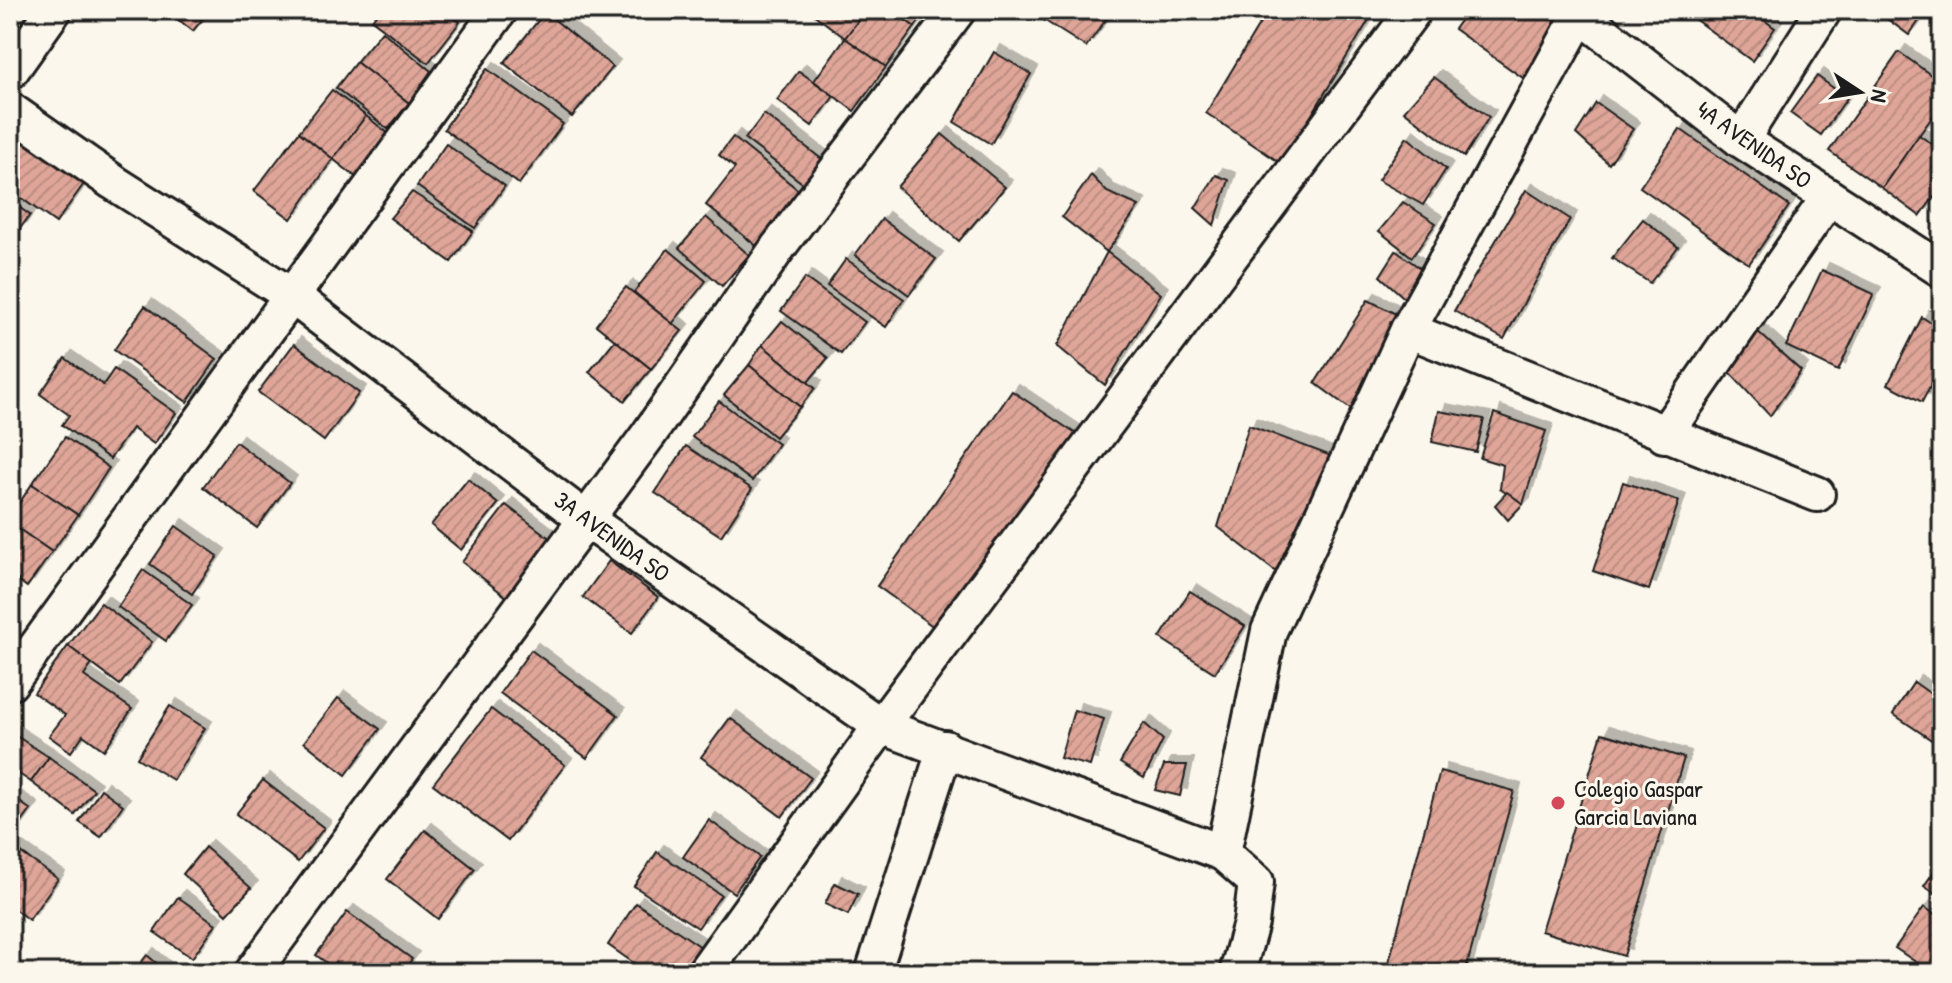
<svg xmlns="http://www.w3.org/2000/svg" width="1952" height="983" font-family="'Patrick Hand',sans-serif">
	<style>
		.building { fill: url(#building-hatch); stroke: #1c1c1c; stroke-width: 2; filter: url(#shadow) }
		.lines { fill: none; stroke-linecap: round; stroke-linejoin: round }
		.street-casing { stroke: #1c1c1c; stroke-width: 40 }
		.street { stroke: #fbf7ec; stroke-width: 34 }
		.poi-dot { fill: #d1495b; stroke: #fbf7ec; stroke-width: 3 }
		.labels { text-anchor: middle; stroke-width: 6; stroke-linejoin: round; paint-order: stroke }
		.street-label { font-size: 24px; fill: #1c1c1c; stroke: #fbf7ec }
		.poi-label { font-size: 24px; fill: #1c1c1c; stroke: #fbf7ec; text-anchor: start }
	</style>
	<defs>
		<pattern id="building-hatch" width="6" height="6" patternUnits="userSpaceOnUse" patternTransform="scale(2)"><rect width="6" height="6" fill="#dea598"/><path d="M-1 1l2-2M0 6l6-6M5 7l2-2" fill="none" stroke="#be8d82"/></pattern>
		<filter id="shadow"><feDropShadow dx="7" dy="-7" stdDeviation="0" flood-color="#0004"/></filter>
	</defs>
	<rect width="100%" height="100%" fill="#fbf7ec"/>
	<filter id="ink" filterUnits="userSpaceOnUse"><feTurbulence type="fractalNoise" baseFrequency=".0125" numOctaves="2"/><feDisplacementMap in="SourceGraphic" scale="16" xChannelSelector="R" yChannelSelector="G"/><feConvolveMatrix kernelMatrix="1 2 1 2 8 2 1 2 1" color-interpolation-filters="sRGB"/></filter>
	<g filter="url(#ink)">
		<!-- building -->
		<g class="building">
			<path d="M166,10H210L193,31Z"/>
			<path d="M380,10H444L460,22L428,63L372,20Z"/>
			<path d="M808,10H866L845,38Z"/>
			<path d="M866,10H892L915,27L886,67L845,38Z"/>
			<path d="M892,10H927L915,27Z"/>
			<path d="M1028,10H1113L1086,47Z"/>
			<path d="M1268,10H1375L1282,164L1206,113Z"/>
			<path d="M1468,10H1538L1561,26L1523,78L1454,29Z"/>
			<path d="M1699,10H1750L1775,28L1752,61L1693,18Z"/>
			<path d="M1875,10H1927L1909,35Z"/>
			<path d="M545,12L613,67L572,117L504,63Z"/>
			<path d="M382,31L431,71L409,103L356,62Z"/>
			<path d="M845,38L886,67L854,111L814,81Z"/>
			<path d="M994,52L1031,74L991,144L954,122Z"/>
			<path d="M1899,52L1942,83V103L1882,188L1829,151Z"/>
			<path d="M356,62L409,103L388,129L336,88Z"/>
			<path d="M487,69L563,124L519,184L444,129Z"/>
			<path d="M799,71L834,96L812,126L777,100Z"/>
			<path d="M1817,76L1847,98L1821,135L1790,113Z"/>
			<path d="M1434,77L1489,117L1464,157L1404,111Z"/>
			<path d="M332,90L366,116L333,159L299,132Z"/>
			<path d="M1596,103L1633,129L1609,164L1576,134Z"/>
			<path d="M764,114L824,161L805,185L745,139Z"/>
			<path d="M366,116L394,138L362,182L333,159Z"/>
			<path d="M1680,129L1789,206L1749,264L1640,187Z"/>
			<path d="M299,132L333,159L291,219L254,191Z"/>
			<path d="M942,134L1005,187L959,241L897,187Z"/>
			<path d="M1919,135L1942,151V186L1920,216L1882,188Z"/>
			<path d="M733,137L802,193L759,248L706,205L735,168L719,155Z"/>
			<path d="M1407,137L1446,169L1423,205L1378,180Z"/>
			<path d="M25,138L86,181L56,223L10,190V158Z"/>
			<path d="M446,144L505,186L475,228L417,186Z"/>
			<path d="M1091,175L1107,192L1139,206L1107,252L1062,217Z"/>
			<path d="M1216,175L1229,180L1214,225L1195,208Z"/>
			<path d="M1526,190L1570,219L1504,339L1454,311Z"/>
			<path d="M412,192L473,231L451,262L390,218Z"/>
			<path d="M10,201L30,215L19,230L10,223Z"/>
			<path d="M1403,202L1436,223L1412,257L1379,231Z"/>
			<path d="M706,217L749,255L722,286L679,248Z"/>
			<path d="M882,219L936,259L909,295L855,255Z"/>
			<path d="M1643,219L1678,247L1650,283L1612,258Z"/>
			<path d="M668,249L706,281L672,324L634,292Z"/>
			<path d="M1396,251L1430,275L1411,304L1380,276Z"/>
			<path d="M1107,252L1161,294L1105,385L1057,346Z"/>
			<path d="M846,259L904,299L886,327L827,286Z"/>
			<path d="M1822,270L1874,294L1838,371L1786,346Z"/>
			<path d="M805,278L865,322L841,354L781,311Z"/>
			<path d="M626,287L682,331L651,369L596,325Z"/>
			<path d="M1368,300L1406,319L1353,411L1315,383Z"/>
			<path d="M145,306L217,359L187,402L114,350Z"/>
			<path d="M1922,317L1942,330V364L1922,402L1888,384Z"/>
			<path d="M782,321L828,358L808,382L762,345Z"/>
			<path d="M1756,330L1801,371L1770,416L1729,372Z"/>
			<path d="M615,340L651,369L625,401L589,372Z"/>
			<path d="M294,344L359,393L324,441L258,392Z"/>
			<path d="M762,345L815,388L800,407L749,365Z"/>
			<path d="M65,358L103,385L114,369L176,413L154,444L132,428L110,459L62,425L69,415L40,394Z"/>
			<path d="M749,365L800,407L775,437L724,395Z"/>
			<path d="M1012,391L1079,436L941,632L877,586Z"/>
			<path d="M719,401L778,444L752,481L692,437Z"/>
			<path d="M1439,411L1484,419L1476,452L1432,442Z"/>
			<path d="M1494,413L1546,431L1523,504L1500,489L1503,465L1480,458Z"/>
			<path d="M1249,425L1334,457L1286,580L1218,527Z"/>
			<path d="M65,437L109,468L78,515L32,484Z"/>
			<path d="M236,442L290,483L257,528L203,487Z"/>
			<path d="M686,446L752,489L721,536L655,493Z"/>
			<path d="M468,479L498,504L461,550L431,525Z"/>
			<path d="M1623,482L1679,501L1649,590L1593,571Z"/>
			<path d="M32,484L78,515L52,552L10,523V517Z"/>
			<path d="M1507,492L1523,504L1508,520L1495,505Z"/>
			<path d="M506,505L552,540L508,598L462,562Z"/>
			<path d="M10,523L52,552L27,587L10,574Z"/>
			<path d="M176,526L218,556L192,594L150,564Z"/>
			<path d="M609,561L658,597L632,633L583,597Z"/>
			<path d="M143,570L192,605L166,641L118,607Z"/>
			<path d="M1190,591L1245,626L1215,673L1160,638Z"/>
			<path d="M101,603L152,642L120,685L68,646Z"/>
			<path d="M68,646L92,664L84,676L132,709L104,750L83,735L71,752L49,736L65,715L34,693Z"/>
			<path d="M531,650L618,715L587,758L500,693Z"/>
			<path d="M1914,682L1942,702V747L1893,714Z"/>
			<path d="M338,698L380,729L346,775L304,742Z"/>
			<path d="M170,706L205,728L173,780L137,758Z"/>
			<path d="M491,709L565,765L508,841L433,784Z"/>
			<path d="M1074,710L1104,719L1090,766L1060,758Z"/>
			<path d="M730,718L811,778L782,817L701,757Z"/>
			<path d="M1144,723L1163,740L1144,778L1120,763Z"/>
			<path d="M10,732L49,757L31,782L10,768Z"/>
			<path d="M1602,733L1684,758L1624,956L1541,931Z"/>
			<path d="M49,757L94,790L75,815L31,782Z"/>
			<path d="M1164,765H1187L1180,796L1155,790Z"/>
			<path d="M1440,771L1514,791L1465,973H1386Z"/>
			<path d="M263,780L324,828L298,862L236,814Z"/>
			<path d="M101,789L123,805L101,837L79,822Z"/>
			<path d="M10,795L31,810L12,836L10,834Z"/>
			<path d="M709,820L760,857L734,893L683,857Z"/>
			<path d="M425,830L475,869L438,919L387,879Z"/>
			<path d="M10,845L58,879L29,920L10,906Z"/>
			<path d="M205,847L251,888L227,914L183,874Z"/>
			<path d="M657,852L721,895L698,928L634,886Z"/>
			<path d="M1942,860V898L1924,886Z"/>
			<path d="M835,883L858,894L848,915L825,904Z"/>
			<path d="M178,897L216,924L192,958L154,932Z"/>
			<path d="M636,903L704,949L688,973H648L608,945Z"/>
			<path d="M1924,907L1942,919V958L1932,973L1895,948Z"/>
			<path d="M347,912L412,959L402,973H340L316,955Z"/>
			<path d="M147,955L168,973H133Z"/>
		</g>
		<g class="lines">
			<defs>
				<g id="street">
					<path d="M1574,10L1741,140L1942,270"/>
					<path d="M10,72L54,10"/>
					<path d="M10,110L113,182L292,296L584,518L881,726L1223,853L1256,882L1251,923L1237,973"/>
					<path d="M1741,140L1824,10"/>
					<path d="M1408,330L1817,494"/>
					<path d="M1664,435L1829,197"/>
					<path d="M10,683L500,10"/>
					<path d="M1223,853L1269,631L1408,330L1580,15"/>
					<path d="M252,973L649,434L779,246L958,10"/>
					<path d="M704,973L881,726L1414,10"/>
					<path d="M873,973L945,748"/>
				</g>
			</defs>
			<!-- street casing -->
			<use href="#street" class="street-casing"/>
			<!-- street -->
			<use href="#street" class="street"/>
		</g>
	</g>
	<!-- markers -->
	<circle class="poi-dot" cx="1558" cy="803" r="8"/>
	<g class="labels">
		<!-- street labels -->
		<g class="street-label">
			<text transform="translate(1754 145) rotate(35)" y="8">4A AVENIDA SO</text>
			<text transform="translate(612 537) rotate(36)" y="8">3A AVENIDA SO</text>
		</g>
		<!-- poi labels -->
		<g class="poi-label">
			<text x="1574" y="797">Colegio Gaspar<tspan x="1574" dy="28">Garcia Laviana</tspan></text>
		</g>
	</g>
	<!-- margin -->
	<rect width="1952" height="983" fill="none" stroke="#fbf7ec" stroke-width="40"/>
	<rect x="20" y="20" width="1912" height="943" fill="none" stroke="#1c1c1c" stroke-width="3" filter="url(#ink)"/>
	<!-- north arrow -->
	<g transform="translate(1860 92) rotate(102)" stroke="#fbf7ec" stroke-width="6" paint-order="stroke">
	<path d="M0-6L14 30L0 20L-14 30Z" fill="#1c1c1c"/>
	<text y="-12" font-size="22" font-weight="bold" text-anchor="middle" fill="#1c1c1c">N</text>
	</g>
</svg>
